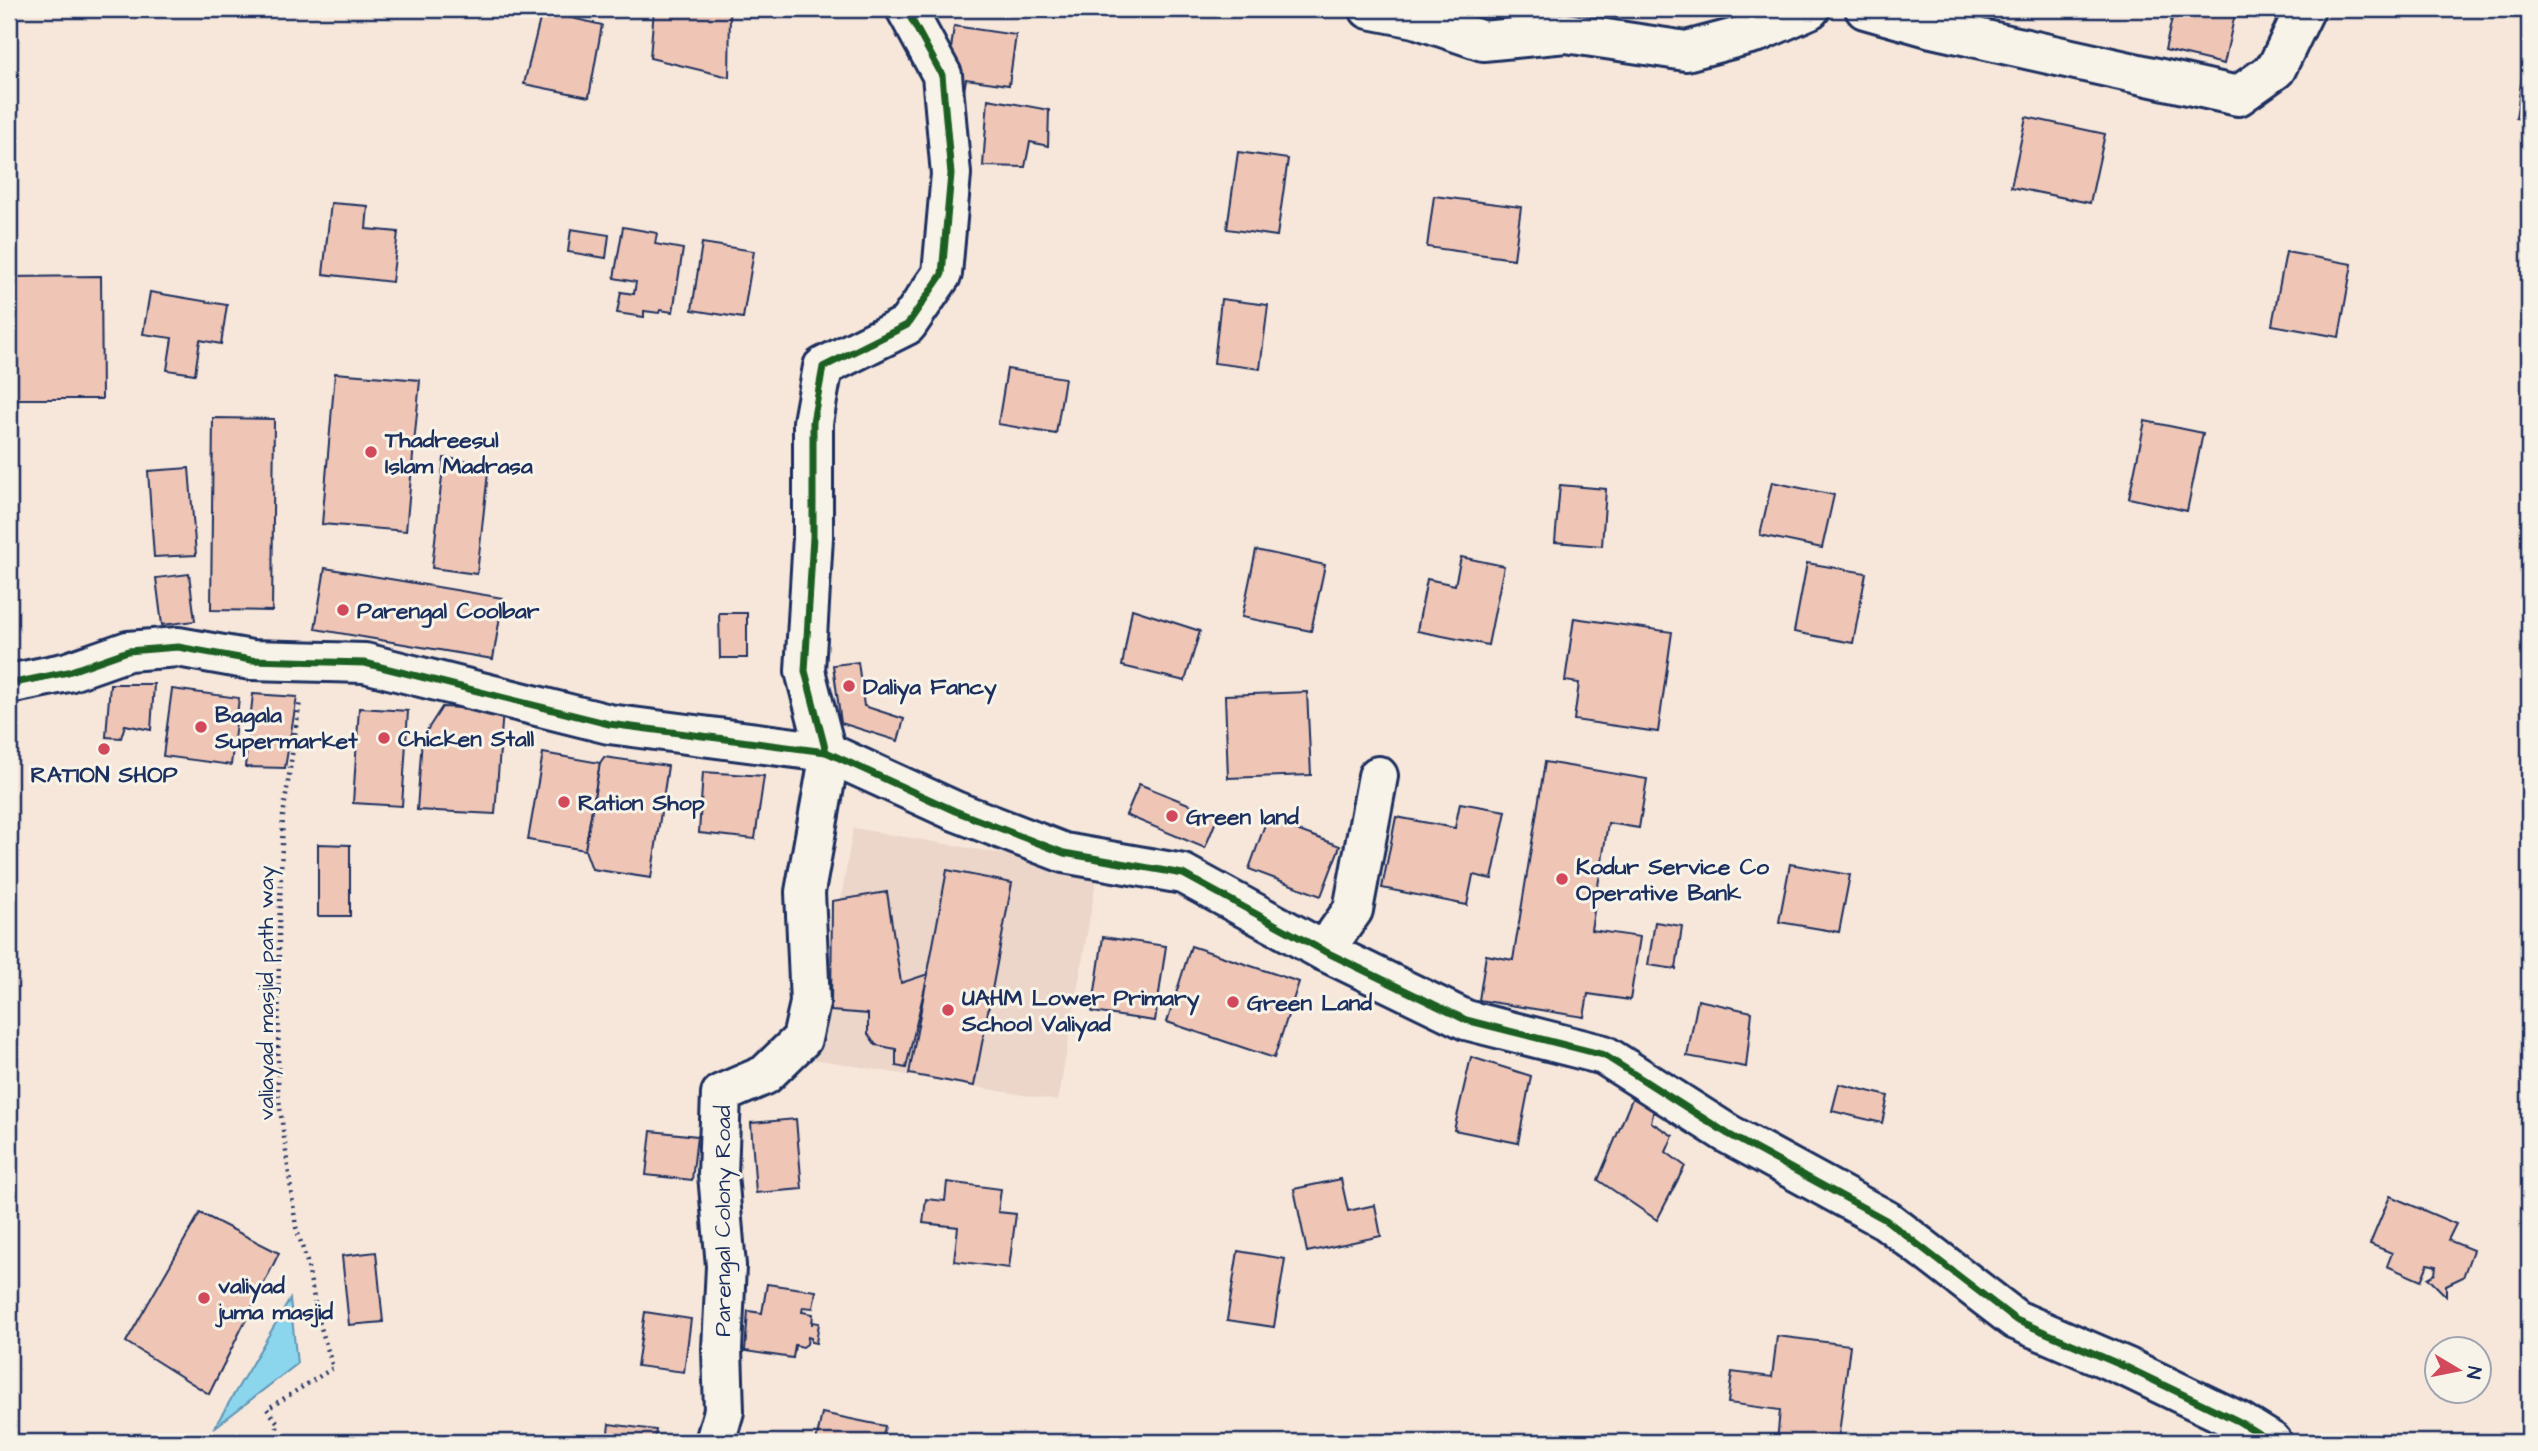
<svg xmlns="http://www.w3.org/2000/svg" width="2538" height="1451" font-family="'Architects Daughter',sans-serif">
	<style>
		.built { fill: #ecd6ca }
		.water { fill: #8cd6ed; stroke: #5f93b4; stroke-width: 2 }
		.building { fill: #efc6b6; stroke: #1b2f5e; stroke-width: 2 }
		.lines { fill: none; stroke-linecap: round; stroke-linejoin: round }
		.minor-casing { stroke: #1b2f5e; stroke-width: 44 }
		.path { stroke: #1b2f5e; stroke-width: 4.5; stroke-dasharray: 2 5; stroke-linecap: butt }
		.minor { stroke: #f7f3e8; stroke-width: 38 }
		.cycleway-casing { stroke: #f7f3e8; stroke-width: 11 }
		.cycleway { stroke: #1b5e20; stroke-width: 7 }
		.poi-dot { fill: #d1495b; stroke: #f7f3e8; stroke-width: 2.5 }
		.labels { text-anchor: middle; stroke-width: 6; stroke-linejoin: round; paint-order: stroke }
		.poi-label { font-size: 23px; font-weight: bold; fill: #1b2f5e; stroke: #f7f3e8; text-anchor: start }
		.street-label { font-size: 23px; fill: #1b2f5e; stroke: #f7f3e8 }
	</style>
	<rect width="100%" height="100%" fill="#f7e7da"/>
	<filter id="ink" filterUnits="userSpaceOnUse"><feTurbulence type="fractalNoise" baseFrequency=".0143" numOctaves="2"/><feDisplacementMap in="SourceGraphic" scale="14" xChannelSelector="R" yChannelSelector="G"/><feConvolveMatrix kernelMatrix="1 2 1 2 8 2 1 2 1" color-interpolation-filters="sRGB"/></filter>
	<g filter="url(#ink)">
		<!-- built -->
		<path class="built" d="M853,828L1098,870L1058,1101L814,1059Z"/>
		<!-- water -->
		<path class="water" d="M290,1299L297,1364L214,1428Z"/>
		<!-- building -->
		<g class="building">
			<path d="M654,9H700L730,12L729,77L650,58Z"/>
			<path d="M2174,9H2236L2224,64L2165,50Z"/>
			<path d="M542,11L602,25L589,97L524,84Z"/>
			<path d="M954,26L1016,35L1009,85L966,79L963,97L945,95Z"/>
			<path d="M2523,70L2529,72V122L2516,118Z"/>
			<path d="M988,99L1049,110L1048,146L1030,142L1025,167L983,166Z"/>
			<path d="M2026,117L2105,134L2090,203L2011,187Z"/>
			<path d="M1238,152L1288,159L1277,236L1227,229Z"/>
			<path d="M1434,196L1521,207L1514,259L1427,247Z"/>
			<path d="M331,203L368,206L366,229L398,232L392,282L323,274Z"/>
			<path d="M623,227L657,233L655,244L683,249L673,312L660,310L659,313L644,311V317L617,313L621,292L634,294L636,282L614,278Z"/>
			<path d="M571,229L609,235L606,258L568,252Z"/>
			<path d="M702,243L754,251L743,318L692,310Z"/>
			<path d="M2286,252L2352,264L2339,337L2272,325Z"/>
			<path d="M101,276L102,399H9V277Z"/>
			<path d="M150,292L227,305L221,344L200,340L195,374L167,370L172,338L143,334Z"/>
			<path d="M1221,299L1268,305L1260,369L1214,363Z"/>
			<path d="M1007,369L1065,378L1056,434L998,424Z"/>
			<path d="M335,373L420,380L406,531L322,524Z"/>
			<path d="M213,418L274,419L272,611L211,610Z"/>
			<path d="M2145,421L2203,433L2187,511L2129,498Z"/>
			<path d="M444,458L489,463L477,574L432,568Z"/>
			<path d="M189,468L196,555L154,557L148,471Z"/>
			<path d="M1772,482L1834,495L1822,548L1760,535Z"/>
			<path d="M1560,485L1606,489L1602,546L1555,542Z"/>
			<path d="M1256,550L1325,565L1311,631L1242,617Z"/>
			<path d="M1461,557L1504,566L1488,645L1417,631L1427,579L1455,585Z"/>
			<path d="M1807,563L1866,573L1853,643L1794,632Z"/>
			<path d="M325,568L503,598L493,659L315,629Z"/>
			<path d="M189,574L195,621L162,625L156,578Z"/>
			<path d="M1132,609L1200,631L1185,681L1122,666Z"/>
			<path d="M719,613H747V658H720Z"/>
			<path d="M1574,618L1672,632L1658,732L1574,720L1579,683L1565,681Z"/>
			<path d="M858,662L864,706L904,719L898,741L841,723L833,665Z"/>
			<path d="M110,684H154L151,730L125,725L121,738L106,737Z"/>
			<path d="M172,689L239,698L231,765L163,756Z"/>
			<path d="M1307,692L1311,775L1228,778L1225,695Z"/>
			<path d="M253,694L297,697L285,768L245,767Z"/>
			<path d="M442,707L503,710L495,814L417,810L422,738Z"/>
			<path d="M359,708L408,711L402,806L353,803Z"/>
			<path d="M543,753L600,763L585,850L528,840Z"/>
			<path d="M604,757L668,766L651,878L592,869L585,850L600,763Z"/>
			<path d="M1545,762L1647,779L1639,828L1608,823L1591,930L1640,937L1630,1000L1588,994L1584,1017L1479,1000L1486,955L1513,960Z"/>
			<path d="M703,772L764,776L755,839L699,833Z"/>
			<path d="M1139,784L1218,816L1205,848L1126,815Z"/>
			<path d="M1460,803L1506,811L1492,879L1473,875L1467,905L1382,888L1396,817L1455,828Z"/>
			<path d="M1267,819L1340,846L1321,896L1249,869Z"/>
			<path d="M318,844L350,845V916H318Z"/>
			<path d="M1790,864L1850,875L1839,932L1779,922Z"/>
			<path d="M947,870L1012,883L974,1086L909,1074Z"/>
			<path d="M887,892L901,983L928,974L906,1068L896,1066V1049L876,1045L868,1034V1014L831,1011L832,901Z"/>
			<path d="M1655,922L1682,926L1676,969L1648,965Z"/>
			<path d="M1103,937L1166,946L1155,1021L1092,1012Z"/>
			<path d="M1191,946L1299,982L1274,1058L1167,1022Z"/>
			<path d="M1698,1000L1752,1012L1746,1067L1687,1056Z"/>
			<path d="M1471,1057L1531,1076L1518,1143L1454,1130Z"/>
			<path d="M1839,1084L1888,1096L1882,1123L1832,1111Z"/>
			<path d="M1634,1094L1655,1104L1651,1122L1673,1136L1666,1152L1685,1166L1657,1220L1598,1180Z"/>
			<path d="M796,1119L802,1189L756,1193L751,1123Z"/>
			<path d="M651,1131L697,1136L692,1180L646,1175Z"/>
			<path d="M1341,1179L1348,1211L1375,1205L1381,1236L1307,1252L1294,1189Z"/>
			<path d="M947,1182L1001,1189L998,1212L1016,1214L1009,1268L954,1261L958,1227L923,1223L926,1199L945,1201Z"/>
			<path d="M2390,1196L2456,1224L2448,1240L2473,1250L2463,1277L2446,1285V1296L2428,1278L2435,1274L2436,1266L2428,1264L2421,1281L2387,1266L2392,1253L2370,1244Z"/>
			<path d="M200,1213L279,1253L209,1394L126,1342Z"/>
			<path d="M1238,1251L1285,1259L1274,1327L1227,1320Z"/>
			<path d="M376,1252L383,1322L349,1325L342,1256Z"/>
			<path d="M767,1284L816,1291L813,1308L803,1307L802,1312L813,1314L812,1325V1322L819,1323L816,1343L811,1342V1338L808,1337L807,1344L803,1347L795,1345L793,1358L745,1351L748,1311L762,1313Z"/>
			<path d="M645,1312L691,1319L684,1372L637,1366Z"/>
			<path d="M1777,1336L1850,1345L1838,1442H1777L1780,1410L1728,1403L1732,1372L1772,1377Z"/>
			<path d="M822,1413L885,1426L882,1442H816Z"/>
			<path d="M609,1424L656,1430L654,1442H607Z"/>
		</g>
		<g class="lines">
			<defs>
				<g id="minor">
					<path d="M1369,9L1415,18L1483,41L1566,33L1686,51L1758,32L1810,9"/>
					<path d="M1865,9L1932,28L2238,96L2276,69L2305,9"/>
					<path d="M9,684L68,672L128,651L178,647L251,660L365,663L609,724L826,752L955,811L1064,853L1183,874L1324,951L1466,1020L1604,1055L1728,1134L1886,1220L2016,1320L2128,1368L2238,1421L2272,1442"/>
					<path d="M826,752L805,671L813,537V422L823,367L907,325L942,274L951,174L942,75L906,9"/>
					<path d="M1324,951L1353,910L1378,776"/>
					<path d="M715,1442L724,1411L722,1349L726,1266L718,1174L721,1094L765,1075L802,1039L810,1003L805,892L830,753"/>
				</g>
			</defs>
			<!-- minor casing -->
			<use href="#minor" class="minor-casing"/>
			<!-- path -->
			<path class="path" d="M274,1442L278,1423L267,1409L333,1368L317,1314L307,1262L296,1227L278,1092L279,933L283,816L300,701"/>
			<!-- minor -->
			<use href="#minor" class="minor"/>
			<defs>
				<g id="cycleway">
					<path d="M9,684L68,672L128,651L178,647L251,660L365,663L609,724L826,752L955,811L1064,853L1183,874L1324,951L1466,1020L1604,1055L1728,1134L1886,1220L2016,1320L2128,1368L2238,1421L2272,1442"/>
					<path d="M826,752L805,671L813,537V422L823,367L907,325L942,274L951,174L942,75L906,9"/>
				</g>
			</defs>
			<!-- cycleway casing -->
			<use href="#cycleway" class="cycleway-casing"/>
			<!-- cycleway -->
			<use href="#cycleway" class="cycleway"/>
		</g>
	</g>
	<!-- markers -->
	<g class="poi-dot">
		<circle cx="371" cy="452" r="7"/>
		<circle cx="343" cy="610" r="7"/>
		<circle cx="849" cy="686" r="7"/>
		<circle cx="201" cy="727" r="7"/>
		<circle cx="384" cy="738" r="7"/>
		<circle cx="104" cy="749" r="7"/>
		<circle cx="564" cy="802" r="7"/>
		<circle cx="1172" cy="816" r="7"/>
		<circle cx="1562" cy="879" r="7"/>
		<circle cx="1233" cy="1002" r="7"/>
		<circle cx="948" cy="1010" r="7"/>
		<circle cx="204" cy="1298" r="7"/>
	</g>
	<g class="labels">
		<!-- poi labels -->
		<g class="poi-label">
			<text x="385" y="447">Thadreesul<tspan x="385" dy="26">Islam Madrasa</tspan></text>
			<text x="357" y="618">Parengal Coolbar</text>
			<text x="863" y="694">Daliya Fancy</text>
			<text x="215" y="722">Bagala<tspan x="215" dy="26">Supermarket</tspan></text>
			<text x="398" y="746">Chicken Stall</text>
			<text x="104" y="782" text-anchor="middle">RATION SHOP</text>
			<text x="578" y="810">Ration Shop</text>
			<text x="1186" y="824">Green land</text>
			<text x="1576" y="874">Kodur Service Co<tspan x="1576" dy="26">Operative Bank</tspan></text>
			<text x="962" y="1005">UAHM Lower Primary<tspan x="962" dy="26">School Valiyad</tspan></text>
			<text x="1247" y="1010">Green Land</text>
			<text x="218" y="1293">valiyad<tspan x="218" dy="26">juma masjid</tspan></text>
		</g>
		<!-- street labels -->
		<g class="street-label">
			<text transform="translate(265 993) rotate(-90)" y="8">valiayad masjid path way</text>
			<text transform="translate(722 1221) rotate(-90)" y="8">Parengal Colony Road</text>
		</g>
	</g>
	<!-- margin -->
	<rect width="2538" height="1451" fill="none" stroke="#f7f3e8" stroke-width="35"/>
	<rect x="18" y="18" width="2503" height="1416" fill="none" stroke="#1b2f5e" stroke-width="2.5" filter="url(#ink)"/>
	<!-- north arrow -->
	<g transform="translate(2458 1370) rotate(100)"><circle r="33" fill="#f7f3e8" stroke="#9fa5b1" stroke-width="2"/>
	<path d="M0-5L12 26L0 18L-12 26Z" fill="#d1495b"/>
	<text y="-10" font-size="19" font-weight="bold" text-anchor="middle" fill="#1b2f5e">N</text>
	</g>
</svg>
